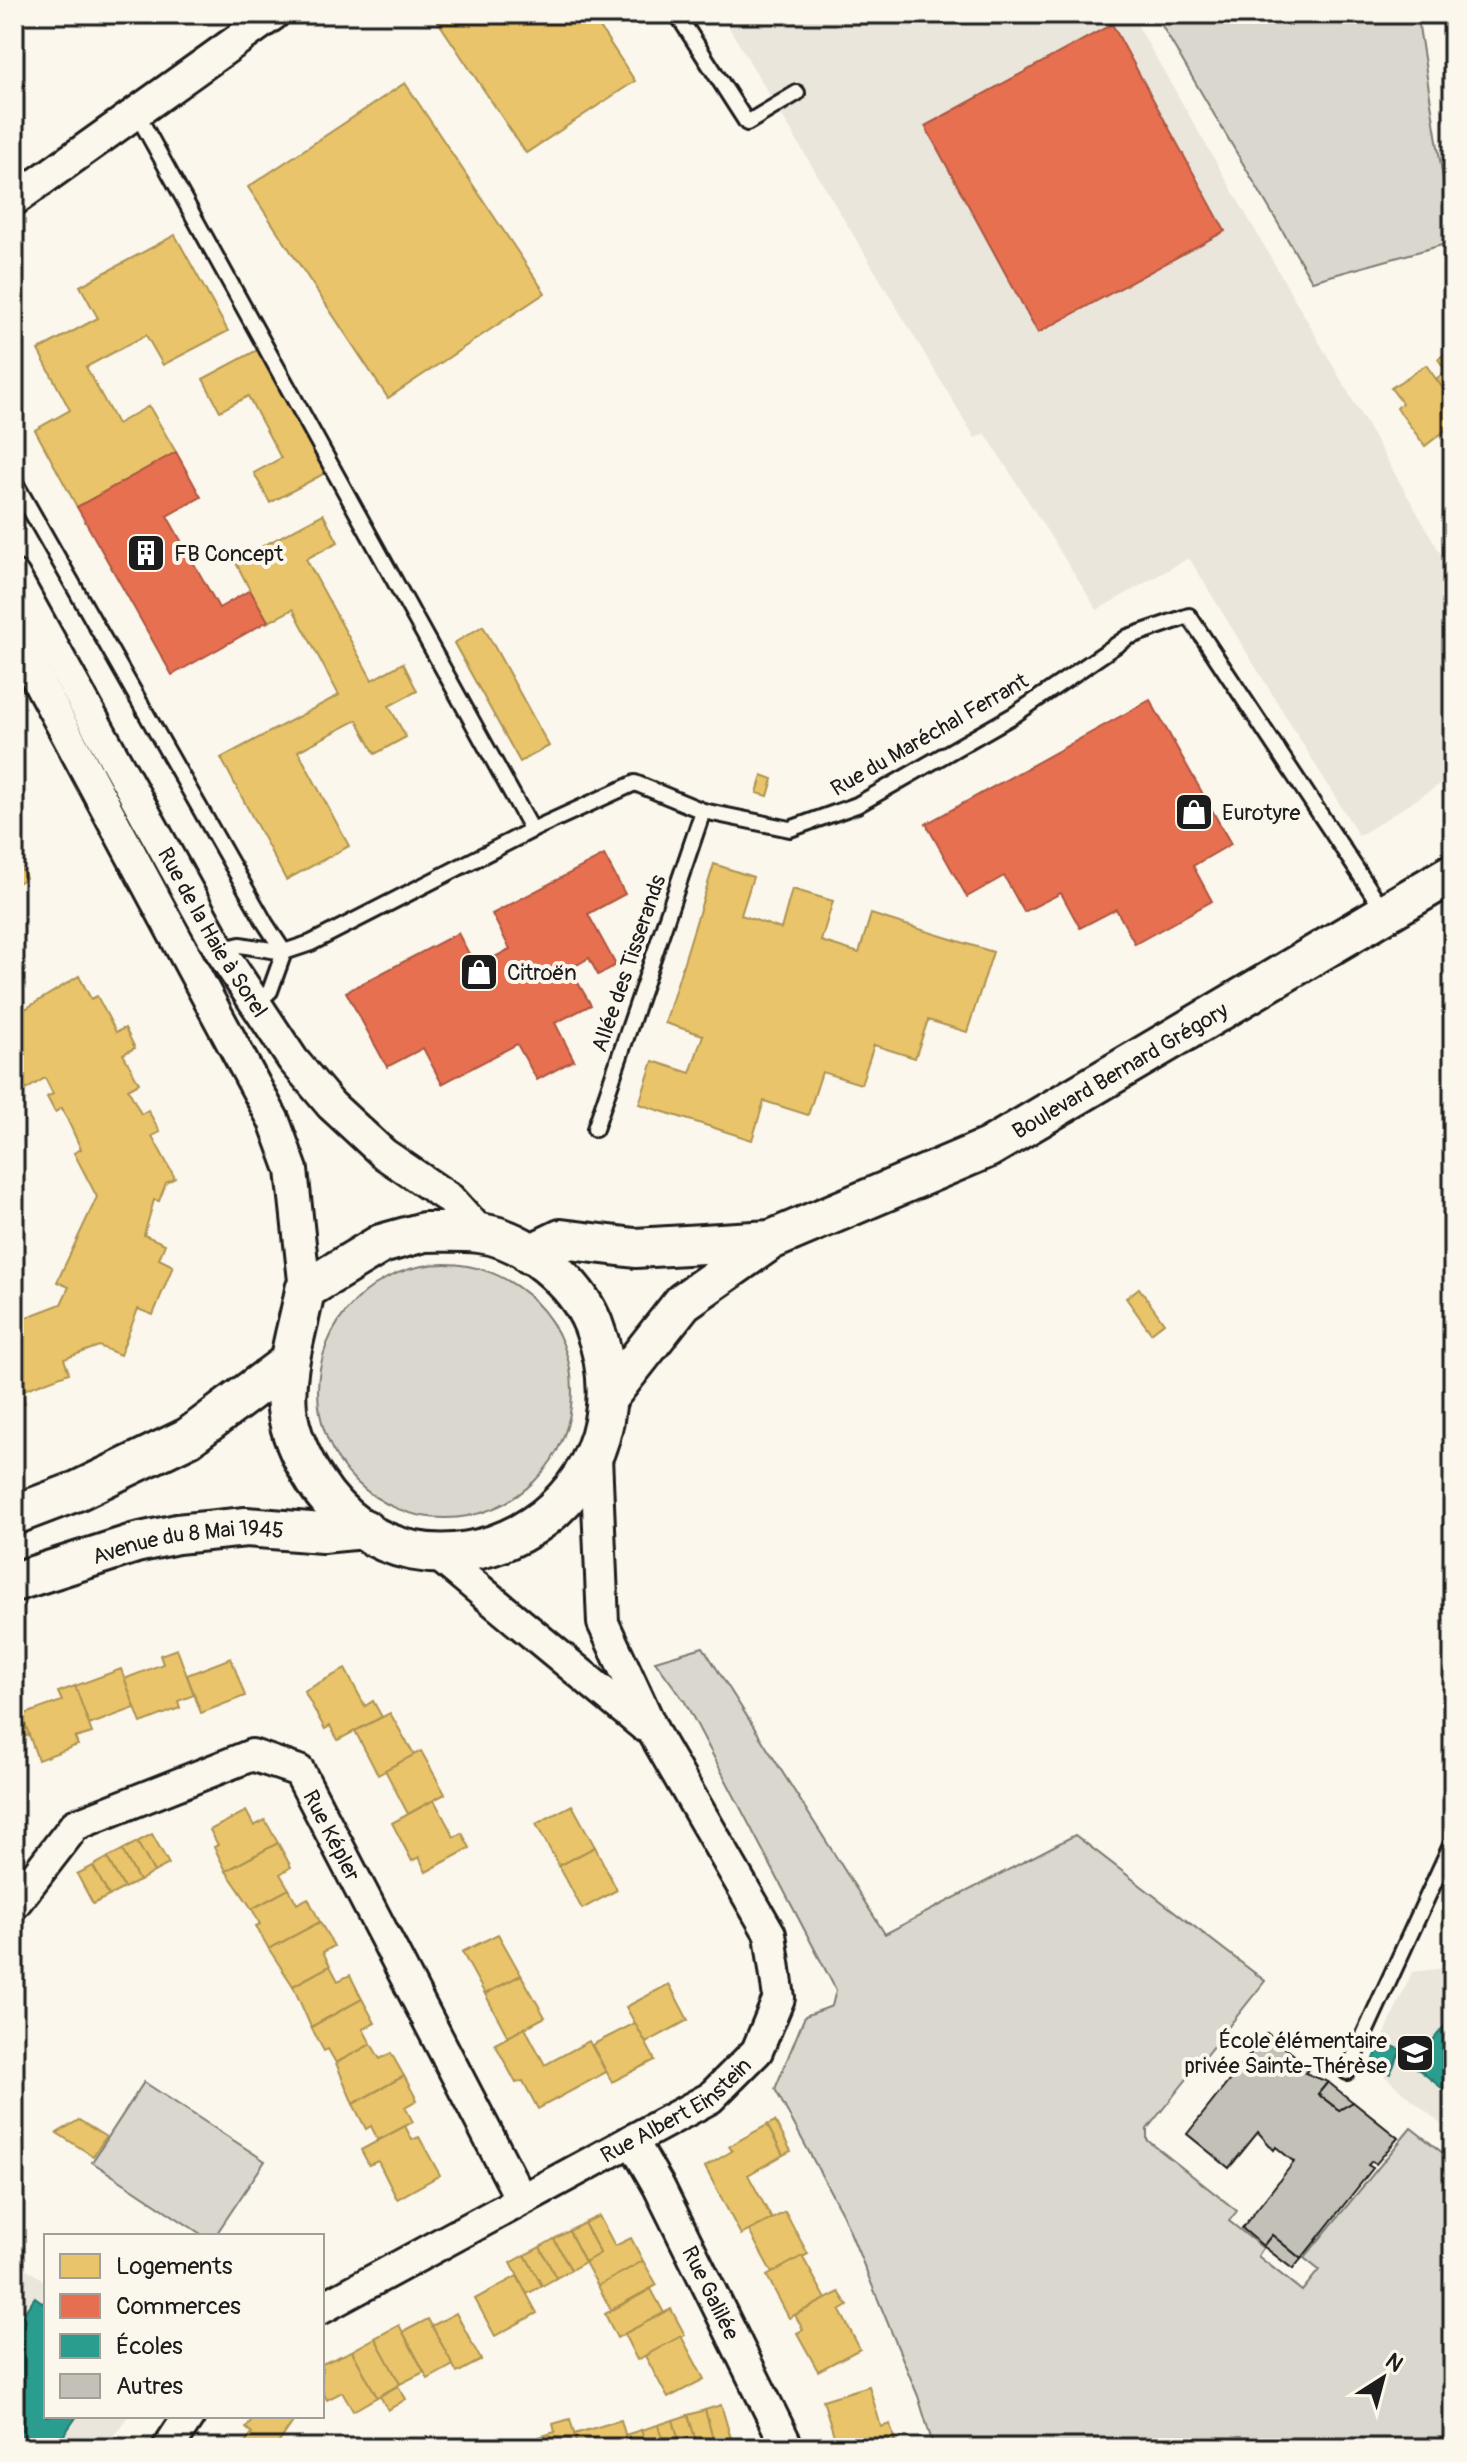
<svg xmlns="http://www.w3.org/2000/svg" width="1467" height="2462" font-family="Pangolin,sans-serif">
	<style>
		.built { fill: #eae6dc }
		.green { fill: #dad7ce; stroke: #7b7a75; stroke-width: 2 }
		.homes { fill: #e9c46a; stroke: #ac9253; stroke-width: 2 }
		.shops { fill: #e76f51; stroke: #aa5641; stroke-width: 2 }
		.schools { fill: #2a9d8f; stroke: #26766c; stroke-width: 2 }
		.building { fill: #c3c0b8; stroke: #1c1c1c; stroke-width: 2 }
		.lines { fill: none; stroke-linecap: round; stroke-linejoin: round }
		.service-casing { stroke: #1c1c1c; stroke-width: 20 }
		.minor-casing { stroke: #1c1c1c; stroke-width: 36 }
		.tertiary-casing { stroke: #1c1c1c; stroke-width: 44 }
		.service { stroke: #fbf7ec; stroke-width: 14 }
		.minor { stroke: #fbf7ec; stroke-width: 30 }
		.tertiary { stroke: #fbf7ec; stroke-width: 38 }
		.labels { text-anchor: middle; stroke-width: 8; stroke-linejoin: round; paint-order: stroke }
		.poi-label { font-size: 22px; fill: #1c1c1c; stroke: #fbf7ec; text-anchor: start }
		.street-label { font-size: 22px; fill: #1c1c1c; stroke: #fbf7ec }
	</style>
	<rect width="100%" height="100%" fill="#fbf7ec"/>
	<filter id="ink" filterUnits="userSpaceOnUse"><feTurbulence type="fractalNoise" baseFrequency=".0125" numOctaves="2"/><feDisplacementMap in="SourceGraphic" scale="16" xChannelSelector="R" yChannelSelector="G"/><feConvolveMatrix kernelMatrix="1 2 1 2 8 2 1 2 1" color-interpolation-filters="sRGB"/></filter>
	<g filter="url(#ink)">
		<!-- built -->
		<g class="built">
			<path d="M721,14H1131L1453,575V776L1359,836L1189,558L1097,610L985,433L975,438Z"/>
			<path d="M1453,1967V2134L1371,2065L1412,1972Z"/>
			<path d="M14,2260L46,2282V2416H128L105,2448H14Z"/>
		</g>
		<!-- green -->
		<g class="green">
			<path d="M1155,14H1417L1453,242L1312,281Z"/>
			<circle cx="445" cy="1391" r="127"/>
			<path d="M703,1647L885,1934L1075,1835L1265,1981L1147,2129V2140L1237,2211L1229,2221L1263,2248L1258,2256L1302,2291L1319,2270L1304,2258L1411,2128L1453,2161V2448H934L918,2396L843,2215L775,2089L805,2016L832,2006L836,1990L685,1702L655,1661Z"/>
			<path d="M144,2082L265,2161L215,2236H204L92,2162Z"/>
		</g>
		<!-- homes -->
		<g class="homes">
			<path d="M446,14H591L635,81L526,153L437,20Z"/>
			<path d="M405,83L545,293L388,398L248,187Z"/>
			<path d="M175,235L228,331L163,365L146,335L86,367L117,424L149,406L176,452L77,507L35,430L70,410L38,350L98,318L80,286Z"/>
			<path d="M1453,348V395L1449,397L1436,379L1446,371L1438,359Z"/>
			<path d="M259,349L325,473L270,503L254,473L281,458L248,396L220,411L203,379Z"/>
			<path d="M1426,365L1449,397L1453,395V437L1446,430L1425,446L1397,408L1402,403L1391,388Z"/>
			<path d="M323,514L338,542L306,559L372,680L403,663L417,691L389,706L406,737L375,754L357,720L298,751L349,846L286,880L221,758L339,695L293,609L267,623L235,561Z"/>
			<path d="M483,626L549,746L520,762L454,643Z"/>
			<path d="M762,775L773,779L768,796L757,793Z"/>
			<path d="M14,843L19,853L14,856L26,878L14,885Z"/>
			<path d="M714,864L753,877L741,915L781,929L792,889L833,901L821,941L859,953L871,914L993,952L967,1032L928,1020L915,1058L874,1045L861,1084L822,1072L808,1115L764,1101L752,1140L639,1104L653,1061L690,1073L703,1035L665,1023Z"/>
			<path d="M79,976L91,999L97,996L116,1032L125,1028L135,1048L123,1054L139,1083L128,1089L141,1114L148,1110L160,1132L152,1136L175,1178L166,1183L159,1201L154,1200L144,1235L165,1244L159,1259L173,1266L153,1315L138,1309L120,1355L99,1346L64,1359L69,1373L21,1391L25,1403L14,1407V1322L61,1304L69,1287L57,1282L97,1197L74,1153L81,1149L70,1125L62,1108L55,1112L47,1097L53,1094L45,1078L14,1097V1016Z"/>
			<path d="M1139,1288L1164,1323L1151,1333L1126,1298Z"/>
			<path d="M177,1649L194,1695L178,1701L180,1708L141,1723L124,1679L163,1664L160,1655Z"/>
			<path d="M231,1658L245,1696L201,1713L187,1675Z"/>
			<path d="M121,1669L135,1708L89,1725L75,1686Z"/>
			<path d="M345,1669L365,1706L373,1701L382,1717L338,1740L330,1726L325,1729L304,1691Z"/>
			<path d="M75,1686L92,1733L75,1738L78,1745L38,1760L22,1715L62,1701L58,1692Z"/>
			<path d="M14,1693L29,1735L14,1741Z"/>
			<path d="M390,1713L414,1755L378,1775L355,1731Z"/>
			<path d="M421,1751L445,1794L408,1814L385,1770Z"/>
			<path d="M434,1800L454,1837L462,1833L470,1848L426,1872L419,1857L412,1861L392,1823Z"/>
			<path d="M572,1805L595,1847L559,1866L536,1824Z"/>
			<path d="M246,1811L254,1826L265,1820L278,1843L226,1871L214,1847L218,1845L210,1830Z"/>
			<path d="M152,1834L169,1864L154,1872L137,1842Z"/>
			<path d="M137,1842L154,1872L139,1881L122,1850Z"/>
			<path d="M278,1843L291,1867L280,1874L289,1889L252,1909L226,1871Z"/>
			<path d="M595,1847L617,1890L582,1909L559,1866Z"/>
			<path d="M122,1850L139,1881L124,1888L107,1858Z"/>
			<path d="M107,1858L124,1888L109,1896L93,1866Z"/>
			<path d="M93,1866L109,1896L93,1904L77,1874Z"/>
			<path d="M289,1889L297,1904L308,1898L320,1922L269,1949L256,1926L260,1924L252,1909Z"/>
			<path d="M320,1922L334,1946L323,1952L330,1966L293,1986L269,1949Z"/>
			<path d="M498,1934L521,1975L485,1994L462,1952Z"/>
			<path d="M330,1966L338,1981L350,1975L362,1999L311,2027L293,1986Z"/>
			<path d="M521,1975L545,2017L508,2037L485,1994Z"/>
			<path d="M669,1984L688,2020L646,2043L626,2007Z"/>
			<path d="M362,1999L375,2023L363,2029L371,2044L336,2063L328,2049L324,2051L311,2027Z"/>
			<path d="M635,2023L655,2060L612,2082L592,2045Z"/>
			<path d="M525,2028L545,2065L589,2041L606,2072L538,2109L523,2081L516,2083L495,2044Z"/>
			<path d="M371,2044L380,2059L391,2053L404,2076L353,2104L336,2063Z"/>
			<path d="M404,2076L417,2100L405,2107L413,2122L378,2140L371,2126L366,2129L353,2104Z"/>
			<path d="M79,2120L106,2137L93,2156L57,2133Z"/>
			<path d="M775,2121L791,2151L783,2155L767,2125Z"/>
			<path d="M767,2125L783,2155L748,2175L772,2219L741,2235L705,2167L732,2151L729,2146Z"/>
			<path d="M405,2126L412,2140L419,2137L440,2175L397,2199L378,2161L369,2165L361,2150Z"/>
			<path d="M785,2212L808,2254L772,2273L749,2231Z"/>
			<path d="M599,2216L615,2246L631,2238L643,2261L598,2286L585,2262L600,2253L584,2223Z"/>
			<path d="M584,2223L600,2253L585,2262L569,2231Z"/>
			<path d="M569,2231L585,2262L571,2270L554,2239Z"/>
			<path d="M554,2239L571,2270L556,2278L540,2247Z"/>
			<path d="M540,2247L556,2278L542,2286L525,2255Z"/>
			<path d="M525,2255L542,2286L527,2294L511,2263Z"/>
			<path d="M802,2256L826,2299L789,2318L767,2276Z"/>
			<path d="M643,2261L657,2285L611,2310L598,2286Z"/>
			<path d="M517,2276L537,2313L495,2336L475,2299Z"/>
			<path d="M651,2289L664,2313L617,2338L605,2314Z"/>
			<path d="M839,2292L848,2306L840,2311L860,2349L818,2371L797,2333L803,2330L795,2315Z"/>
			<path d="M671,2309L685,2335L637,2360L624,2334Z"/>
			<path d="M456,2313L481,2360L457,2373L432,2326Z"/>
			<path d="M428,2319L453,2365L428,2379L403,2332Z"/>
			<path d="M399,2325L424,2372L400,2384L375,2338Z"/>
			<path d="M681,2336L704,2379L668,2398L645,2356Z"/>
			<path d="M375,2338L400,2384L377,2397L352,2351Z"/>
			<path d="M352,2351L377,2397L353,2411L342,2392L327,2400L322,2390V2364Z"/>
			<path d="M398,2386L406,2399L388,2410L380,2396Z"/>
			<path d="M869,2386L881,2427L890,2424L895,2441L873,2448H846L843,2440L836,2442L823,2400Z"/>
			<path d="M721,2405L731,2438L714,2443L705,2410Z"/>
			<path d="M705,2410L714,2443L698,2448L688,2415Z"/>
			<path d="M688,2415L698,2448H681L673,2420Z"/>
			<path d="M254,2416H297L275,2448H241L252,2433L246,2428Z"/>
			<path d="M570,2419L578,2448H515L514,2445L555,2432L553,2424Z"/>
			<path d="M621,2420L629,2448H578L574,2434Z"/>
			<path d="M673,2420L681,2448H665L658,2425Z"/>
			<path d="M658,2425L665,2448H647L641,2430Z"/>
			<path d="M641,2430L647,2448H629L625,2435Z"/>
		</g>
		<!-- shops -->
		<g class="shops">
			<path d="M1112,24L1225,231L1038,333L925,126Z"/>
			<path d="M176,452L201,497L167,516L219,608L250,590L268,621L172,675L77,507Z"/>
			<path d="M1150,700L1231,844L1193,866L1212,901L1135,944L1116,909L1080,928L1061,893L1024,912L1004,876L967,897L926,824Z"/>
			<path d="M604,855L625,894L588,914L616,965L598,975L589,958L570,969L591,1005L555,1023L574,1060L537,1080L517,1044L442,1084L423,1048L387,1067L346,992L458,933L476,967L510,949L492,914Z"/>
		</g>
		<!-- schools -->
		<g class="schools">
			<path d="M1453,2015V2097L1413,2065Z"/>
			<path d="M1382,2041L1401,2050L1390,2074L1371,2065Z"/>
			<path d="M35,2297L46,2305V2416H77L55,2448H14V2327Z"/>
		</g>
		<!-- building -->
		<g class="building">
			<path d="M1267,2033L1310,2068L1305,2073L1328,2082L1318,2094L1339,2110L1353,2102L1398,2138L1376,2164L1372,2161L1368,2165L1373,2168L1301,2259L1272,2235L1263,2246L1242,2228L1294,2162L1276,2147L1274,2150L1258,2132L1229,2168L1187,2134Z"/>
			<path d="M1328,2082L1353,2102L1339,2110L1318,2094Z"/>
			<path d="M1272,2235L1301,2259L1293,2269L1263,2246Z"/>
		</g>
		<g class="lines">
			<defs>
				<g id="service">
					<path d="M677,14L747,123L797,93"/>
					<path d="M136,112L532,830"/>
					<path d="M14,481L265,923L284,952L270,991L255,1005"/>
					<path d="M220,950L240,945L284,952L311,943L532,830L635,783L703,811L790,829L857,805L1014,715L1128,637L1189,616L1384,911"/>
					<path d="M595,1129L703,811"/>
					<path d="M1347,2072L1453,1841"/>
				</g>
				<g id="minor">
					<path d="M14,200L274,14"/>
					<path id="s1" d="M14,576L220,950L293,1060L331,1105L384,1154L450,1199L481,1233"/>
					<path d="M14,636L274,1121L292,1170L305,1290"/>
					<path d="M434,1552L644,1726"/>
					<path id="s2" d="M14,1904L75,1825L252,1755L299,1771L521,2199"/>
					<path id="s3" d="M632,2140L659,2187L788,2448"/>
					<path id="s4" d="M322,2308L710,2098L757,2051L779,1998L770,1934L655,1735L603,1623L596,1456"/>
					<path d="M168,2448L189,2416"/>
				</g>
				<g id="tertiary">
					<path d="M424,1232C442,1232 461,1231 479,1233C525,1238 576,1282 593,1324C667,1513 418,1640 316,1482C302,1460 290,1436 287,1409C283,1369 298,1329 305,1290L381,1244Z"/>
					<path d="M530,1254L561,1239L635,1248L771,1240"/>
					<path id="s5" d="M609,1396L683,1302L771,1240L988,1148L1453,873"/>
					<path d="M14,1515L77,1491L189,1437L289,1362"/>
					<path id="s6" d="M14,1582L136,1543L177,1534L246,1527L322,1533L364,1529"/>
				</g>
			</defs>
			<!-- service casing -->
			<use href="#service" class="service-casing"/>
			<!-- minor casing -->
			<use href="#minor" class="minor-casing"/>
			<!-- tertiary casing -->
			<use href="#tertiary" class="tertiary-casing"/>
			<!-- service -->
			<use href="#service" class="service"/>
			<!-- minor -->
			<use href="#minor" class="minor"/>
			<!-- tertiary -->
			<use href="#tertiary" class="tertiary"/>
		</g>
	</g>
	<!-- icons -->
	<defs>
		<symbol id="building-square" viewBox="-11 -11 22 22"><rect x="-9" y="-9" width="18" height="18" rx="4" fill="#1c1c1c" stroke="#fbf7ec"/><path d="M-4-6H4V6H1V3H-1V6H-4ZM-2.5-4.3h1.7v1.8h-1.7ZM.8-4.3h1.7v1.8H.8ZM-2.5-1h1.7V.8h-1.7ZM.8-1h1.7V.8H.8Z" fill="#fff"/></symbol>
		<symbol id="shop-square" viewBox="-11 -11 22 22"><rect x="-9" y="-9" width="18" height="18" rx="4" fill="#1c1c1c" stroke="#fbf7ec"/><path d="M-5-2.5h2.3a2.7 3.5 0 0 1 5.4 0H5L5.5 6h-11ZM-1.5-2.5h3a1.5 2.3 0 0 0-3 0Z" fill="#fff"/></symbol>
		<symbol id="school-square" viewBox="-11 -11 22 22"><rect x="-9" y="-9" width="18" height="18" rx="4" fill="#1c1c1c" stroke="#fbf7ec"/><path d="M0-5L7-2L0 1L-7-2ZM-4 1L0 2.5L4 1V4Q0 6-4 4Z" fill="#fff"/></symbol>
	</defs>
	<g fill-rule="evenodd">
		<use href="#building-square" x="124" y="531" width="44" height="44"/>
		<use href="#shop-square" x="1172" y="790" width="44" height="44"/>
		<use href="#shop-square" x="457" y="950" width="44" height="44"/>
		<use href="#school-square" x="1393" y="2031" width="44" height="44"/>
	</g>
	<g class="labels">
		<!-- poi labels -->
		<g class="poi-label">
			<text x="174" y="561">FB Concept</text>
			<text x="1222" y="820">Eurotyre</text>
			<text x="507" y="980">Citroën</text>
			<text x="1387" y="2048" text-anchor="end">École élémentaire<tspan x="1387" dy="25">privée Sainte-Thérèse</tspan></text>
		</g>
		<!-- street labels -->
		<g class="street-label">
			<text transform="translate(929 734) rotate(-30)" y="8">Rue du Maréchal Ferrant</text>
			<text dy="8" stroke="none"><textPath href="#s1" startOffset="408">Rue de la Haie à Sorel</textPath></text>
			<text transform="translate(628 963) rotate(-71)" y="8">Allée des Tisserands</text>
			<text dy="8" stroke="none"><textPath href="#s5" startOffset="616">Boulevard Bernard Grégory</textPath></text>
			<text dy="8" stroke="none"><textPath href="#s6" startOffset="180">Avenue du 8 Mai 1945</textPath></text>
			<text dy="8" stroke="none"><textPath href="#s2" startOffset="412">Rue Képler</textPath></text>
			<text dy="8" stroke="none"><textPath href="#s4" startOffset="406">Rue Albert Einstein</textPath></text>
			<text dy="8" stroke="none"><textPath href="#s3" startOffset="172">Rue Galilée</textPath></text>
		</g>
	</g>
	<!-- margin -->
	<rect width="1467" height="2462" fill="none" stroke="#fbf7ec" stroke-width="48"/>
	<rect x="24" y="24" width="1419" height="2414" fill="none" stroke="#1c1c1c" stroke-width="3" filter="url(#ink)"/>
	<!-- legend -->
	<rect x="44" y="2234" width="280" height="184" fill="#fbf7ec" stroke="#a29f99" stroke-width="2"/>
	<rect x="60" y="2254" width="40" height="24" fill="#e9c46a" stroke="#a29f99" stroke-width="2"/>
	<text x="116" y="2274" font-size="24" fill="#1c1c1c">Logements</text>
	<rect x="60" y="2294" width="40" height="24" fill="#e76f51" stroke="#a29f99" stroke-width="2"/>
	<text x="116" y="2314" font-size="24" fill="#1c1c1c">Commerces</text>
	<rect x="60" y="2334" width="40" height="24" fill="#2a9d8f" stroke="#a29f99" stroke-width="2"/>
	<text x="116" y="2354" font-size="24" fill="#1c1c1c">Écoles</text>
	<rect x="60" y="2374" width="40" height="24" fill="#c3c0b8" stroke="#a29f99" stroke-width="2"/>
	<text x="116" y="2394" font-size="24" fill="#1c1c1c">Autres</text>
	<!-- north arrow -->
	<g transform="translate(1383 2378) rotate(36)" stroke="#fbf7ec" stroke-width="6" paint-order="stroke">
	<path d="M0-6L14 30L0 20L-14 30Z" fill="#1c1c1c"/>
	<text y="-12" font-size="22" font-weight="bold" text-anchor="middle" fill="#1c1c1c">N</text>
	</g>
</svg>
